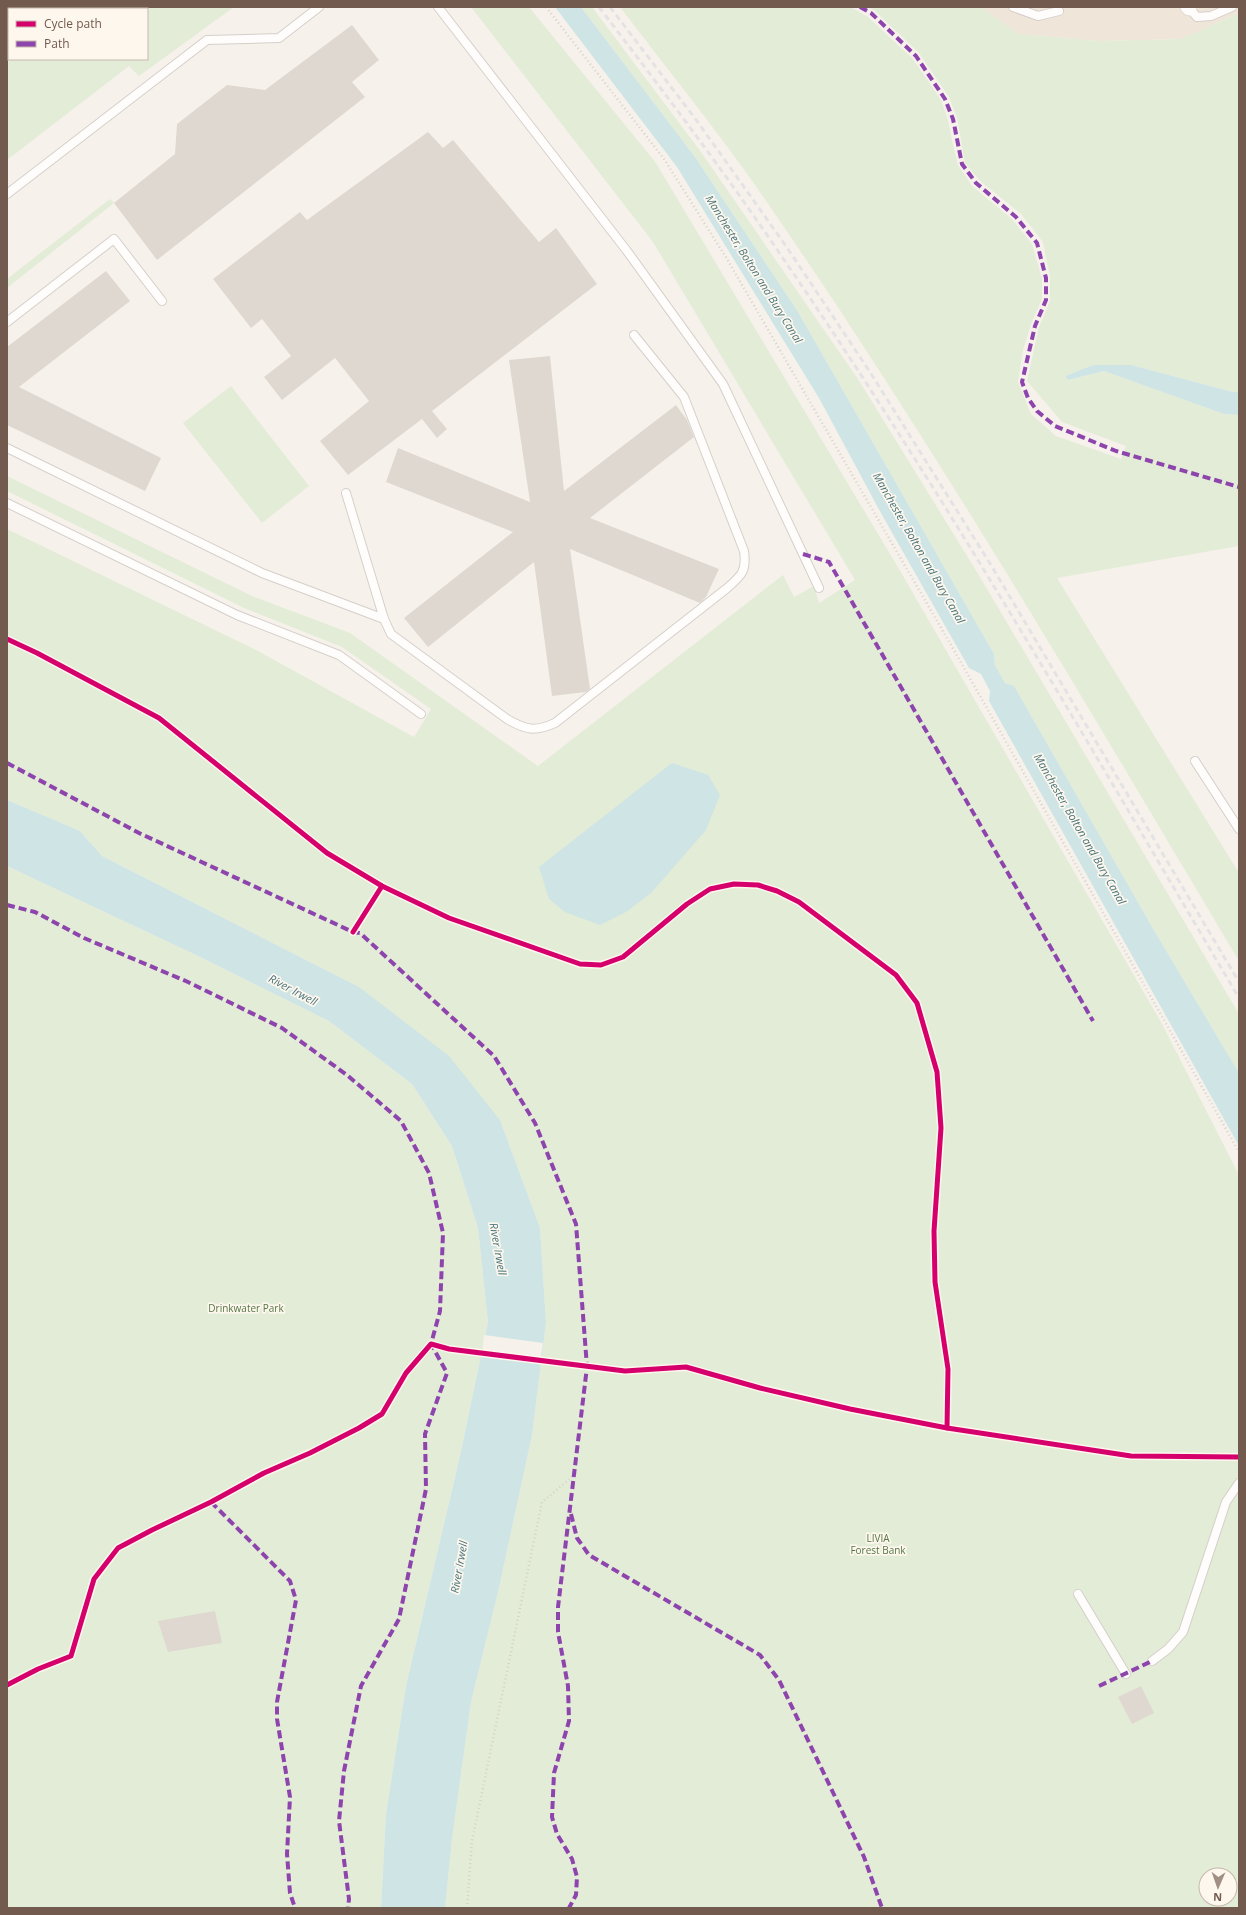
<svg xmlns="http://www.w3.org/2000/svg" width="1246" height="1915" font-family="'Open Sans',sans-serif">
	<style>
		.residential { fill: #efe5d9 }
		.green { fill: #e3ecd7; fill-rule: evenodd }
		.water { fill: #cee4e5 }
		.pier { fill: #f6f2eb }
		.building { fill: #dfd8d1 }
		.lines { fill: none; stroke-linecap: round; stroke-linejoin: round }
		.lane-casing { stroke: #d5cfca; stroke-width: 10 }
		.street-casing { stroke: #d5cfca; stroke-width: 16 }
		.path { stroke: #d7d0cb; stroke-width: 2.5; stroke-dasharray: 1 3; stroke-linecap: butt }
		.lane { stroke: #fefdfc; stroke-width: 8 }
		.street { stroke: #fefdfc; stroke-width: 15 }
		.rail { stroke: #e4e2e4; stroke-width: 3; stroke-dasharray: 6 4; stroke-linecap: butt }
		.quiet { stroke: #8e44ad; stroke-width: 4; stroke-dasharray: 8 4; stroke-linecap: butt }
		.cycleway-casing { stroke: #fef7ed; stroke-width: 8 }
		.cycleway { stroke: #d6006c; stroke-width: 5 }
		.labels { text-anchor: middle; stroke-width: 3.5; stroke-linejoin: round; paint-order: stroke }
		.park-label { font-size: 10px; fill: #557747; stroke: #fef7ed }
		.water-label { font-size: 11px; font-style: italic; fill: #46747d; stroke: #fef7ed }
	</style>
	<rect width="100%" height="100%" fill="#f6f2eb"/>
	<!-- residential -->
	<path class="residential" d="M980,7H1239V13L1181,39L1098,41L1019,34Z"/>
	<!-- green -->
	<g class="green">
		<path d="M43,7H234L139,76L129,66L7,160V36L9,34V59H147V9H41Z"/>
		<path d="M471,7H529L656,163L899,569L1161,1022L1239,1175V1908H445L452,1839L471,1702L499,1588L532,1435L546,1323L540,1228L500,1120L359,987L102,856L80,831L7,800V529L258,651L414,737L431,709L342,647L244,608L7,491V476L252,596L350,633L538,766L783,575L794,597L814,586L819,603L855,580L653,242ZM1206,1875H1230V1899H1206Z"/>
		<path d="M581,7H592L701,152L858,379L977,572L1239,1014V1073L1155,932L1014,686L1005,683L995,665L994,654L798,312L695,157Z"/>
		<path d="M620,7H851L868,17L913,59L941,100L948,120L953,145L958,165L972,186L1012,219L1032,244L1042,279V299L1031,324L1023,350L1018,382L1031,414L1056,436L1121,459L1126,446L1062,422L1027,381L1039,327L1050,301V277L1043,242L1021,214L980,181L965,163L957,118L949,97L919,53L874,10L868,7H980L1019,34L1098,41L1181,39L1239,13V392H1233L1131,365H1093L1065,376L1068,380L1104,371L1224,414L1239,415V546L1057,578L1239,873V961C1083,699 929,435 755,185C712,124 665,66 620,7Z"/>
		<path d="M110,199L114,203L7,288V279Z"/>
		<path d="M231,386L309,486L262,523L183,423Z"/>
		<path d="M7,866L196,955L329,1021L412,1084L452,1146L478,1228L488,1322L460,1456L406,1686L386,1814L381,1908H7Z"/>
	</g>
	<!-- water -->
	<g class="water">
		<path d="M555,7H581L695,157L798,312L994,654L995,665L1005,683L1014,686L1155,932L1239,1073V1146L989,701L990,691L981,674L969,668L882,515L819,398L677,167Z"/>
		<path d="M1093,365H1131L1233,392H1239V415L1224,414L1104,371L1068,380L1065,376Z"/>
		<path d="M672,763L708,775L720,795L706,830L651,893L626,912L600,925L565,912L549,899L539,867Z"/>
		<path d="M7,800L80,831L102,856L359,987L449,1056L500,1120L540,1228L546,1323L532,1435L499,1588L471,1702L452,1839L445,1908H381L386,1814L406,1686L460,1456L488,1322L478,1228L452,1146L412,1084L329,1021L196,955L7,866Z"/>
	</g>
	<!-- pier -->
	<path class="pier" d="M484,1335L543,1343L540,1362L482,1355Z"/>
	<!-- building -->
	<g class="building">
		<path d="M352,25L379,60L352,82L365,97L157,260L114,203L175,154L177,124L227,85L265,90Z"/>
		<path d="M428,132L443,148L453,140L539,242L556,228L597,284L432,411L447,429L437,438L422,419L348,475L320,441L369,401L335,358L282,400L264,377L291,356L262,319L251,328L213,279L300,212L307,220Z"/>
		<path d="M106,271L130,301L19,387L161,458L145,491L7,425V347Z"/>
		<path d="M550,356L564,491L676,405L687,420L694,437L590,518L719,569L706,597L700,603L570,549L590,689L586,692L552,696L534,562L428,647L404,618L513,532L386,482L398,448L530,502L509,360Z"/>
		<path d="M215,1611L222,1643L168,1652L158,1621Z"/>
		<path d="M1141,1686L1154,1713L1132,1724L1118,1697Z"/>
	</g>
	<g class="lines">
		<defs>
			<g id="lane">
				<path d="M438,7L627,251L723,384L819,588"/>
				<path d="M1013,7L1038,16L1059,11"/>
				<path d="M1189,8L1197,17L1211,16L1232,7"/>
				<path d="M7,194L207,40L279,38L319,7"/>
				<path d="M7,322L114,239L162,301"/>
				<path d="M7,448L262,573L384,619"/>
				<path d="M346,493L384,619L391,634L507,719C526,730 535,732 555,723L726,589C741,576 747,572 744,551L684,397L634,335"/>
				<path d="M7,503L237,615L339,655L421,714"/>
				<path d="M1195,761L1239,829"/>
				<path d="M1078,1594L1126,1674"/>
				<path d="M1152,1661L1168,1649L1183,1632L1226,1502L1239,1483"/>
			</g>
			<path id="street" d="M1188,7L1189,8"/>
		</defs>
		<!-- lane casing -->
		<use href="#lane" class="lane-casing"/>
		<!-- street casing -->
		<use href="#street" class="street-casing"/>
		<!-- path -->
		<g class="path">
			<path d="M546,7L664,159L727,259L955,652L1239,1152"/>
			<path d="M467,1908L472,1841L542,1502L575,1475"/>
		</g>
		<!-- lane -->
		<use href="#lane" class="lane"/>
		<!-- street -->
		<use href="#street" class="street"/>
		<!-- rail -->
		<g class="rail">
			<path d="M599,7C660,87 721,167 778,251C944,492 1090,747 1239,998"/>
			<path d="M610,7L697,121L786,246L870,372L991,565L1239,982"/>
		</g>
		<!-- quiet -->
		<g class="quiet">
			<path d="M860,7L871,13L916,56L945,99L953,119L962,164L976,183L1016,217L1037,243L1046,278V300L1035,326L1022,382L1028,398L1037,411L1055,426L1116,451L1239,487"/>
			<path d="M803,554L829,562L1093,1021"/>
			<path d="M7,763L139,833L353,932L360,933L494,1056L535,1123L576,1224L587,1367L558,1607V1632L568,1686L569,1721L554,1773L552,1817L557,1834L572,1859L577,1877L576,1895L569,1908"/>
			<path d="M7,905L35,912L84,938L188,982L282,1028L347,1075L401,1121L429,1173L443,1233L440,1311L431,1344L447,1373L425,1434L426,1489L399,1619L361,1686L344,1771L339,1821L349,1899L348,1908"/>
			<path d="M211,1502L290,1581L296,1600L277,1702V1719L290,1797L287,1854L290,1893L295,1908"/>
			<path d="M571,1514L577,1538L589,1555L760,1655L779,1680L864,1857L882,1908"/>
			<path d="M1099,1686L1152,1661"/>
		</g>
		<defs>
			<g id="cycleway">
				<path d="M7,639L37,653L159,718L327,853L382,886L449,918L580,964L601,965L623,957L687,904L710,889L734,884L758,885L777,891L799,902L896,975L917,1003L937,1072L941,1128L934,1231L935,1282L948,1369L947,1428"/>
				<path d="M353,932L382,886"/>
				<path d="M7,1685L38,1669L71,1656L94,1579L118,1548L152,1530L211,1502L264,1473L310,1453L359,1428L382,1414L406,1373L431,1344L449,1349L625,1371L686,1367L760,1388L850,1409L947,1428L1131,1456L1239,1457"/>
			</g>
		</defs>
		<!-- cycleway casing -->
		<use href="#cycleway" class="cycleway-casing"/>
		<!-- cycleway -->
		<use href="#cycleway" class="cycleway"/>
	</g>
	<g class="labels">
		<!-- park labels -->
		<g class="park-label">
			<text x="246" y="1312">Drinkwater Park</text>
			<text x="878" y="1542">LIVIA<tspan x="878" dy="12">Forest Bank</tspan></text>
		</g>
		<!-- water labels -->
		<g class="water-label">
			<text transform="translate(754 269) rotate(58)" y="4">Manchester, Bolton and Bury Canal</text>
			<text transform="translate(919 548) rotate(60)" y="4">Manchester, Bolton and Bury Canal</text>
			<text transform="translate(1080 829) rotate(60)" y="4">Manchester, Bolton and Bury Canal</text>
			<text transform="translate(293 990) rotate(28)" y="4">River Irwell</text>
			<text transform="translate(498 1249) rotate(80)" y="4">River Irwell</text>
			<text transform="translate(459 1567) rotate(-80)" y="4">River Irwell</text>
		</g>
	</g>
	<!-- border -->
	<rect width="1246" height="1915" fill="none" stroke="#725a4e" stroke-width="16"/>
	<!-- legend -->
	<rect x="8" y="8" width="140" height="52" fill="#fef7ed" stroke="#c6b8ad"/>
	<rect x="16" y="21" width="20" height="6" fill="#d6006c" stroke="#c6b8ad"/>
	<text x="44" y="28" font-size="12" fill="#725a4e">Cycle path</text>
	<rect x="16" y="41" width="20" height="6" fill="#8e44ad" stroke="#c6b8ad"/>
	<text x="44" y="48" font-size="12" fill="#725a4e">Path</text>
	<!-- north arrow -->
	<g transform="translate(1218 1887) rotate(182)"><circle r="19" fill="#fef7ed" stroke="#c6b8ad"/>
	<path d="M0-3L7 15L0 10L-7 15Z" fill="#a08f85"/>
	<text y="-6" font-size="11" font-weight="bold" text-anchor="middle" fill="#725a4e">N</text>
	</g>
</svg>
